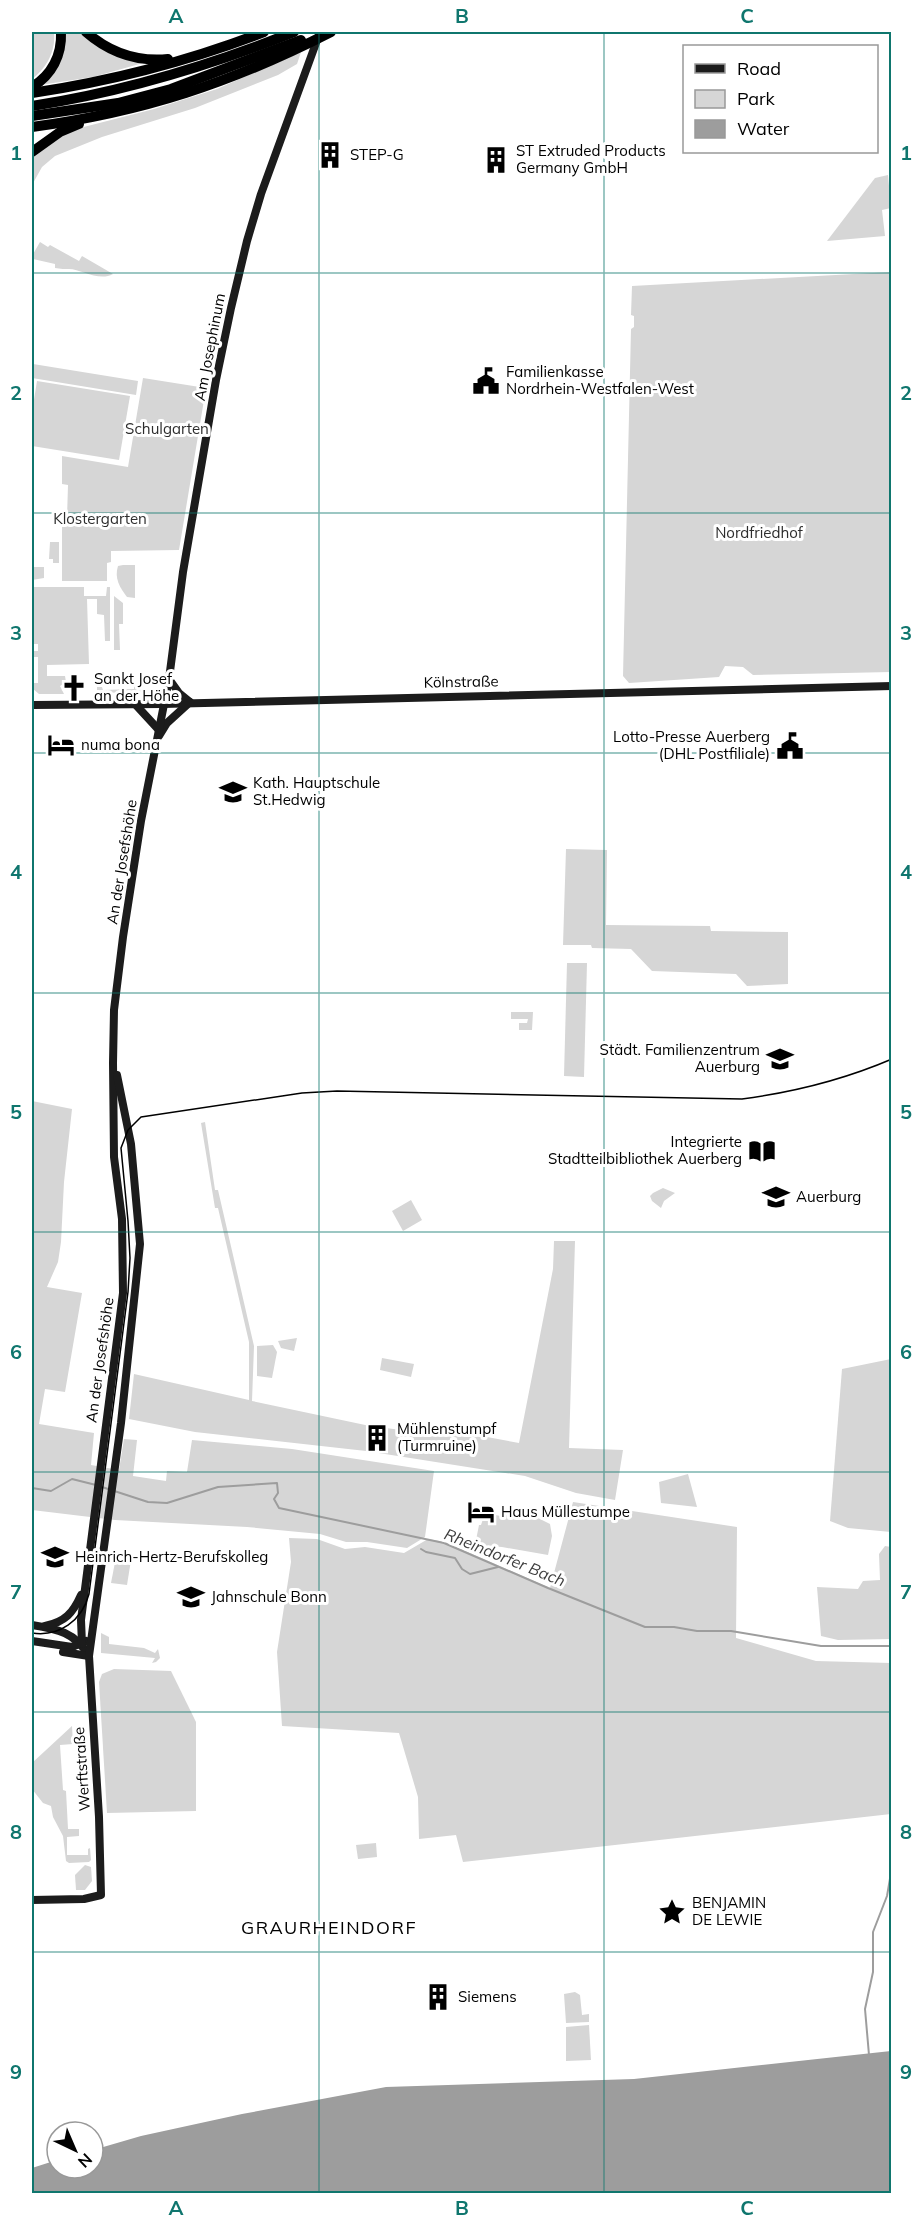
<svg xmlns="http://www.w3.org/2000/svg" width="923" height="2225" font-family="Mulish,sans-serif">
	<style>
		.green { fill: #d6d6d6 }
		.water { fill: #9d9d9d }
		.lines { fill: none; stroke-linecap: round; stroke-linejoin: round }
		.stream { stroke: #9d9d9d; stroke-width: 2 }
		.secondary { stroke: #1c1c1c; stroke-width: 8 }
		.highway { stroke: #000; stroke-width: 10 }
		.tram { stroke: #000; stroke-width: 1.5 }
		.grid { fill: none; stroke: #0f766e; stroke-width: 1.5; stroke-opacity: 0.55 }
		.labels { text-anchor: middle; stroke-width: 6; stroke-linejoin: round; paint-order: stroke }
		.poi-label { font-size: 15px; fill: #000; stroke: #fff; text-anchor: start }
		.street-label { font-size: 15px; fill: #000; stroke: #fff }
		.park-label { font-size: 15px; fill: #2d2d2d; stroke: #fff }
		.water-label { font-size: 16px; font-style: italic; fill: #3e3e3e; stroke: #fff }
		.quarter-label { font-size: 18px; letter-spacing: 1.5px; fill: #000; stroke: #fff }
		.neatline { fill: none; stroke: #0f766e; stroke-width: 2 }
		.grid-label { font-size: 20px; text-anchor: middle; font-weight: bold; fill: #0f766e }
	</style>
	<rect width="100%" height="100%" fill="#fff"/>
	<!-- green -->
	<g class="green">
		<path d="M32,32H54C56,50 47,68 32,79Z"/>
		<path d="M65,32H83C103,53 114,57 143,63L93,77L40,85C57,67 66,58 65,32Z"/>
		<path d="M301,52L297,64L278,75L195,108L102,137L55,156L42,167L32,185V156L72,130L154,109L217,89Z"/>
		<path d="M888,175L891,208L882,210L885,236L827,241L875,178Z"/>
		<path d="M40,242L48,247L50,245L79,261L82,256L113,274C99,282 81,269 69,269C66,269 60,269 55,268V264L33,259L32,256Z"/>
		<path d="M891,272V672L753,675L743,667L725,666L719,677L629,683L623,676L631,329L634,327V316L631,315L632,286Z"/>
		<path d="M32,358L33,359V364L138,381L136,395L32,378Z"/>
		<path d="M143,378L206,388L179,550L111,551V562L107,563V581H62V518H67L68,485L62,484V456L128,467Z"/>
		<path d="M37,381L130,396L119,460L32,446V412Z"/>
		<path d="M50,542H59V563H53V559H49Z"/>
		<path d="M123,565H135V598L127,597C120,588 114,578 118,566Z"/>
		<path d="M32,567H44V578L32,580Z"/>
		<path d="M34,587H84V596H106L107,587H110V641H105L104,615L97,614V599H87L89,664L47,665V676H65L66,682L60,686L64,694H39L32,688V683H38V657H32V651H38V644H32Z"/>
		<path d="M114,596L123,603V624H119L120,650H114Z"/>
		<path d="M134,686L140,688L141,692L97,693V687H102L103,690L134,689Z"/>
		<path d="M566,849L607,850L606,925L710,926L711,931L788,932V984L747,986L736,974L652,971L631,949L592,948L591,945H563Z"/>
		<path d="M567,963H587L584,1077L564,1076Z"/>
		<path d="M511,1012H533L532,1030H519V1023H527L528,1019H511Z"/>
		<path d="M32,1101L72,1109L64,1182L61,1242L58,1262L47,1287L82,1293L65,1392L45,1389L39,1424L94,1433L91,1465L119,1470L124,1439L137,1440L133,1476L166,1481L167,1471L187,1472L192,1440L292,1449L434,1471L425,1537L407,1548L367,1542H346L320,1534L247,1527L115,1520L32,1510Z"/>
		<path d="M205,1122L215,1190H218L254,1346L252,1401L370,1426L409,1431L411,1423L519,1443L553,1269L554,1241H575L569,1448L623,1450L615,1500L576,1493L525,1476L366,1451L195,1432L129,1419L134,1374L249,1400V1342L218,1208H215L201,1123Z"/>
		<path d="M663,1188L675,1193L664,1201L661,1208L652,1201L650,1196L653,1193Z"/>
		<path d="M411,1200L422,1220L403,1231L392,1211Z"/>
		<path d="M297,1338L294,1351L281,1348L278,1341Z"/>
		<path d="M273,1345L277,1352L272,1378L257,1376V1346Z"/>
		<path d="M382,1358L414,1364L411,1377L380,1370Z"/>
		<path d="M891,1359V1532L848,1528L830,1521L842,1369Z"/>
		<path d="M688,1474L697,1507L661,1503L659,1482Z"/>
		<path d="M573,1502L737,1527L736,1638L816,1661L891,1663V1814L463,1862L456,1835L419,1839L418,1797L399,1733L282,1726L277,1652L291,1562L289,1538L317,1539L345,1549L365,1547L404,1553L428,1539L445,1542L550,1588Z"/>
		<path d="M504,1512L534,1516L550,1524L552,1536L548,1555L502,1547L475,1545L479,1525H481L483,1519L493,1521L495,1515L501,1516Z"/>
		<path d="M885,1546L891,1547V1639L838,1640L821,1636L817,1587L858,1589L863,1581L880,1580L879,1554Z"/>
		<path d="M116,1557L131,1560L127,1585L111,1583Z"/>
		<path d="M101,1633L109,1637V1644L144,1648L155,1653L158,1649L160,1658L156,1662L152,1663L155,1658L101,1653Z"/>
		<path d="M114,1669L171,1671L196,1722V1811L107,1813L99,1682L102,1674Z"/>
		<path d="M72,1726L73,1744L60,1745L63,1790L66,1791L68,1829H79V1836L67,1837V1855H88V1849L90,1848L91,1860L89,1862L69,1863L66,1861L63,1836L53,1817L51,1806L43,1803L32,1789V1763Z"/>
		<path d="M376,1843L377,1857L358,1859L356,1845Z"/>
		<path d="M85,1865L91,1867L92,1881L85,1890H76L75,1875Z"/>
		<path d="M575,1992L580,1995L582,2015L589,2014V2022L566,2023L564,1994Z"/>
		<path d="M589,2025L591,2060L566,2061V2027Z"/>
	</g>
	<!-- water -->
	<path class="water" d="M891,2051V2193H32V2168L57,2160V2168H93V2150L141,2136L242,2114L386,2087L634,2079Z"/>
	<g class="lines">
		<!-- stream -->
		<g class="stream">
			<path d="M102,1487L148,1502L167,1503L218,1487L277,1483L278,1493L274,1499L279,1508L444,1543L548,1588L645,1627H674L697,1631H731L821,1646H892"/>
			<path d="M32,1488L51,1491L72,1479L96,1485"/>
			<path d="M421,1549L426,1552L455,1558L462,1569L470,1574L498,1567"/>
			<path d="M869,2055L865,2009L873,1972V1932L887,1896L892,1867"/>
		</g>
		<!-- secondary -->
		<g class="secondary">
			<path d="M169,679L179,693L190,702"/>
			<path d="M135,704L158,729"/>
			<path d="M32,705L163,704L892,686"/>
			<path d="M159,736L167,723L190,702"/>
			<path d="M32,1625C57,1629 75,1632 89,1656L99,1817L101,1895L84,1899L32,1900"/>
			<path d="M45,1626C65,1622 73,1613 81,1595"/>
			<path d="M32,1641L72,1647L86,1641"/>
			<path d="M82,1644L81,1620L123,1293L122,1219L114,1157L113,1063L114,1010L123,937L141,821L169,679L183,572L216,380L231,308L247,241L261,194L320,32"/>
			<path d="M63,1652L89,1656"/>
			<path d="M89,1656L121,1423L140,1244L131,1144L117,1075"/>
		</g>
		<!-- highway -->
		<g class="highway">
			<path d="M86,32C110,53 137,62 168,59"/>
			<path d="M32,87C52,75 62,55 61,32"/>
			<path d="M32,93C111,81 189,61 264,32"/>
			<path d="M32,106C122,92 209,66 294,32"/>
			<path d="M32,116L118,103L171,89L301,40"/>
			<path d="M32,127C143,112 231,83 331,32"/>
			<path d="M32,152L60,132L79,124"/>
		</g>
		<!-- tram -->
		<path class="tram" d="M32,1633C59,1637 82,1621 89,1594L128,1292L130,1258L128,1221L121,1148L128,1130L141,1117L302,1093L337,1091L742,1099C795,1092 843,1080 892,1059"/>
	</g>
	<!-- grid -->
	<path class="grid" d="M319,32V2194M604,32V2194M32,273H892M32,513H892M32,753H892M32,993H892M32,1232H892M32,1472H892M32,1712H892M32,1952H892"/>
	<!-- icons -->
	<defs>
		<symbol id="building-bare" viewBox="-9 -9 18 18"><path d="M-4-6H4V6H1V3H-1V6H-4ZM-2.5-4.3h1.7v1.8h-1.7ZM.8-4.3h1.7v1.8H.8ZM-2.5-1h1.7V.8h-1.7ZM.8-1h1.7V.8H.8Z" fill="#000" stroke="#fff" stroke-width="2.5" paint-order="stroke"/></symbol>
		<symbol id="civic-bare" viewBox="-9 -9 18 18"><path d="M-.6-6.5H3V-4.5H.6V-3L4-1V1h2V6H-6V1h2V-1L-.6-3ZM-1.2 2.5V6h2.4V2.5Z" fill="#000" stroke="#fff" stroke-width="2.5" paint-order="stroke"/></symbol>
		<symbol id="church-bare" viewBox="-9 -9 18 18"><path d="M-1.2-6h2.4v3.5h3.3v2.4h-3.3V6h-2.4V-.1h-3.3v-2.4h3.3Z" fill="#000" stroke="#fff" stroke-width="2.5" paint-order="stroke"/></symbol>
		<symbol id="hotel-bare" viewBox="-9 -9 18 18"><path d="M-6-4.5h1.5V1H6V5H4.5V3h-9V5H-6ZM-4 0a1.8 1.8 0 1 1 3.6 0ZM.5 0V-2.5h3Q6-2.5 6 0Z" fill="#000" stroke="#fff" stroke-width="2.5" paint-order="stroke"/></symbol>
		<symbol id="school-bare" viewBox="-9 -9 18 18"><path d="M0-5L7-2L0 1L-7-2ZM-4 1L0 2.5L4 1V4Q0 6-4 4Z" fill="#000" stroke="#fff" stroke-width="2.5" paint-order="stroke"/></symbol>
		<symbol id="library-bare" viewBox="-9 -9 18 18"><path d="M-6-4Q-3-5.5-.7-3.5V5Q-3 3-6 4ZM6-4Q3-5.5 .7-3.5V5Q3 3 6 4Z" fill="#000" stroke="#fff" stroke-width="2.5" paint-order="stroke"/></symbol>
		<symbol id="sight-bare" viewBox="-9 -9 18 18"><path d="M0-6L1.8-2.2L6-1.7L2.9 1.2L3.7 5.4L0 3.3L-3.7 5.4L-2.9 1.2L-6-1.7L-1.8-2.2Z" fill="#000" stroke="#fff" stroke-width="2.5" paint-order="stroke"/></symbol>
	</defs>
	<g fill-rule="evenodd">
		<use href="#building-bare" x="311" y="136" width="38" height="38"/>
		<use href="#building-bare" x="477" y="141" width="38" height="38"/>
		<use href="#civic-bare" x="467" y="362" width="38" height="38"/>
		<use href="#church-bare" x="55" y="669" width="38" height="38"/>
		<use href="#hotel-bare" x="42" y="726" width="38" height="38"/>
		<use href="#civic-bare" x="771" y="727" width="38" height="38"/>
		<use href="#school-bare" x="214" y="773" width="38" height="38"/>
		<use href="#school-bare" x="761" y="1040" width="38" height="38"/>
		<use href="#library-bare" x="743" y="1132" width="38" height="38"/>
		<use href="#school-bare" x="757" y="1178" width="38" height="38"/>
		<use href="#building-bare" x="358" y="1419" width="38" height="38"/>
		<use href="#hotel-bare" x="462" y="1493" width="38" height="38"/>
		<use href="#school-bare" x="36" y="1538" width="38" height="38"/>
		<use href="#school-bare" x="172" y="1578" width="38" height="38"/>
		<use href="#sight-bare" x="653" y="1893" width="38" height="38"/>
		<use href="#building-bare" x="419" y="1978" width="38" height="38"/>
	</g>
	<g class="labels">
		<!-- poi labels -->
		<g class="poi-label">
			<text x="516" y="156">ST Extruded Products<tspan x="516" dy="17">Germany GmbH</tspan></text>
			<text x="350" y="160">STEP-G</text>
			<text x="506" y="377">Familienkasse<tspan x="506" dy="17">Nordrhein-Westfalen-West</tspan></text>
			<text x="94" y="684">Sankt Josef<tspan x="94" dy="17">an der Höhe</tspan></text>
			<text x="770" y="742" text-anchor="end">Lotto-Presse Auerberg<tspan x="770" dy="17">(DHL Postfiliale)</tspan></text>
			<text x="81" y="750">numa bona</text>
			<text x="253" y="788">Kath. Hauptschule<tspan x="253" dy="17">St.Hedwig</tspan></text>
			<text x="760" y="1055" text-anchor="end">Städt. Familienzentrum<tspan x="760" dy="17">Auerburg</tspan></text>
			<text x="742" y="1147" text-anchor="end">Integrierte<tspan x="742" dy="17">Stadtteilbibliothek Auerberg</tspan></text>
			<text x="796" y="1202">Auerburg</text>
			<text x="397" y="1434">Mühlenstumpf<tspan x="397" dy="17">(Turmruine)</tspan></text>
			<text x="501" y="1517">Haus Müllestumpe</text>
			<text x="75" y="1562">Heinrich-Hertz-Berufskolleg</text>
			<text x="211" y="1602">Jahnschule Bonn</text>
			<text x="692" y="1908">BENJAMIN<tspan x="692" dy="17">DE LEWIE</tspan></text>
			<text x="458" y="2002">Siemens</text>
		</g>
		<!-- street labels -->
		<g class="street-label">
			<text transform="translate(210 347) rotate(-79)" y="5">Am Josephinum</text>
			<text transform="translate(461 682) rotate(-1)" y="5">Kölnstraße</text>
			<text transform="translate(122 862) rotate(-81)" y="5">An der Josefshöhe</text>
			<text transform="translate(100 1360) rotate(-82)" y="5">An der Josefshöhe</text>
			<text transform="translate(82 1769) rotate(-94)" y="5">Werftstraße</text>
		</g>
		<!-- park labels -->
		<g class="park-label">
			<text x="167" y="434">Schulgarten</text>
			<text x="100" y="524">Klostergarten</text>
			<text x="759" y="538">Nordfriedhof</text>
		</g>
		<!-- water labels -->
		<g class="water-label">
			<text transform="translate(505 1557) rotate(22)" y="6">Rheindorfer Bach</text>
		</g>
		<!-- quarter labels -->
		<g class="quarter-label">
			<text x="329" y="1934">GRAURHEINDORF</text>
		</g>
	</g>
	<!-- border -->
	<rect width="923" height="2225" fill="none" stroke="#ffffff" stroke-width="66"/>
	<!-- legend -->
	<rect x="683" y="45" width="195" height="108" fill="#ffffff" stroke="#999999" stroke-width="1.5"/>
	<rect x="695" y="64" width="30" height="9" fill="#1c1c1c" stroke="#999999" stroke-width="1.5"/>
	<text x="737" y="75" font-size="18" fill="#000000">Road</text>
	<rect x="695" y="90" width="30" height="18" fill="#d6d6d6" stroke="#999999" stroke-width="1.5"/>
	<text x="737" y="105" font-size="18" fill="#000000">Park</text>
	<rect x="695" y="120" width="30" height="18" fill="#9d9d9d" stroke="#999999" stroke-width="1.5"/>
	<text x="737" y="135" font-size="18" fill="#000000">Water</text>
	<!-- north arrow -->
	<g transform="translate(75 2150) rotate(136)"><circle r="28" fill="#ffffff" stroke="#999999" stroke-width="1.5"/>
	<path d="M0-4.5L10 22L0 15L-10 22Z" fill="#000000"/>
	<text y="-9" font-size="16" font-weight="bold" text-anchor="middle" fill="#000000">N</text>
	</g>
	<rect x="33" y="33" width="857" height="2159" class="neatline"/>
	<g class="grid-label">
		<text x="176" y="23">A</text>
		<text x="462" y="23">B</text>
		<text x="747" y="23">C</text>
		<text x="16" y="160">1</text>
		<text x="906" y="160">1</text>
		<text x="16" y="400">2</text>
		<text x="906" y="400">2</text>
		<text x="16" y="640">3</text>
		<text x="906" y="640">3</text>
		<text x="16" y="879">4</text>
		<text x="906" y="879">4</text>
		<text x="16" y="1119">5</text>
		<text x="906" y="1119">5</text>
		<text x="16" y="1359">6</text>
		<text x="906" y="1359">6</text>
		<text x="16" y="1599">7</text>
		<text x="906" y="1599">7</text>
		<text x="16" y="1839">8</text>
		<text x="906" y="1839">8</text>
		<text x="16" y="2079">9</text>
		<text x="906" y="2079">9</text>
		<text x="176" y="2215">A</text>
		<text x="462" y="2215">B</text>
		<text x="747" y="2215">C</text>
	</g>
</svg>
